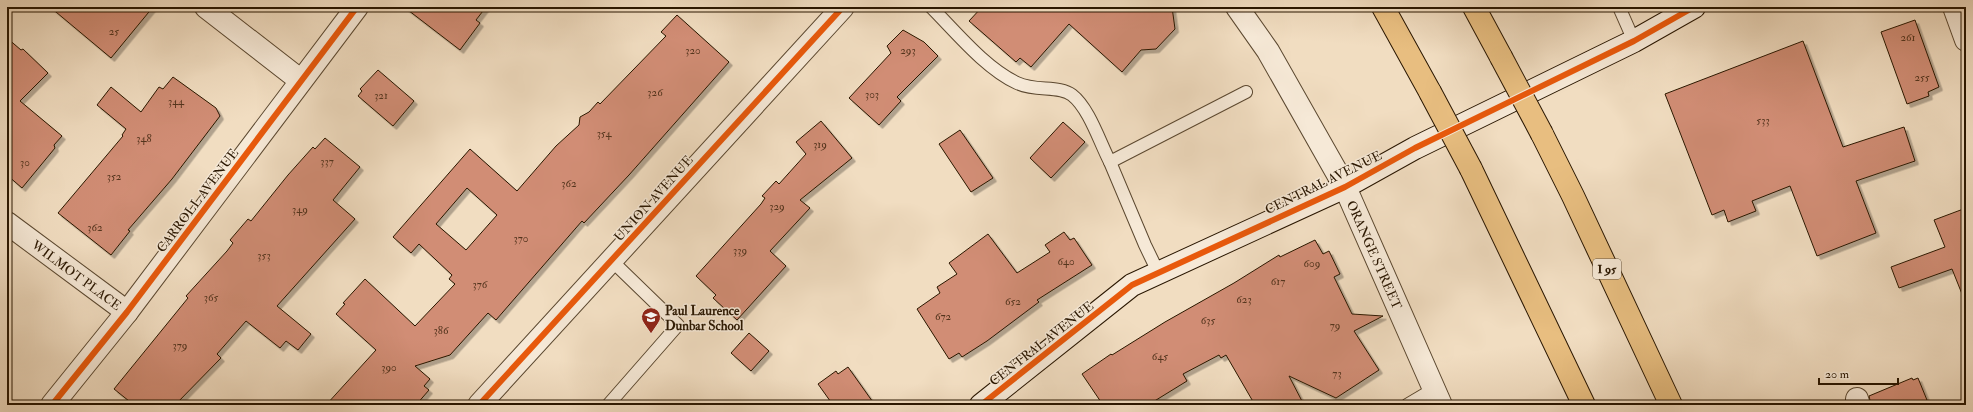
<svg xmlns="http://www.w3.org/2000/svg" width="1973" height="412" font-family="'IM FELL Double Pica',serif">
	<style>
		.building { fill: #d18d75; stroke: #291600; fill-rule: evenodd; filter: url(#shadow) }
		.lines { fill: none; stroke-linecap: round; stroke-linejoin: round }
		.lane-casing { stroke: #5b4830; stroke-width: 14 }
		.street-casing { stroke: #5b4830; stroke-width: 24 }
		.secondary-casing { stroke: #291600; stroke-width: 24 }
		.highway-casing { stroke: #291600; stroke-width: 24 }
		.lane { stroke: #f6e9d7; stroke-width: 12 }
		.street { stroke: #f6e9d7; stroke-width: 22 }
		.secondary { stroke: #f6e9d7; stroke-width: 22 }
		.highway { stroke: #e8be80; stroke-width: 22 }
		.highway-bridge-casing { stroke: #291600; stroke-width: 24; stroke-linecap: butt }
		.highway-bridge { stroke: #e8be80; stroke-width: 22 }
		.cycleway-casing { stroke: #f6e9d7; stroke-width: 8 }
		.cycleway { stroke: #e8590c; stroke-width: 6 }
		.labels { text-anchor: middle; stroke-width: 3; stroke-linejoin: round; paint-order: stroke }
		.number-label { font-size: 11px; fill: #53341d }
		.shield { fill: #f6e9d7; stroke: #665540; stroke-width: 1 }
		.shield-label { font-size: 12px; font-weight: bold; fill: #291600 }
		.street-label { font-size: 13px; fill: #291600; stroke: #f6e9d7 }
		.poi-label { font-size: 13px; font-weight: bold; fill: #291600; stroke: #f6e9d7; text-anchor: start }
	</style>
	<defs>
		<filter id="shadow"><feDropShadow dx="3.5" dy="3.5" stdDeviation="0" flood-color="#0004"/></filter>
	</defs>
	<rect width="100%" height="100%" fill="#f1ddc1"/>
	<filter id="stains"><feTurbulence type="fractalNoise" baseFrequency=".005" numOctaves="4"/><feColorMatrix values="0 0 0 0 .2 0 0 0 0 .09 0 0 0 0 .02 0 0 0 .5 -.17"/></filter>
	<radialGradient id="worn" r=".72"><stop offset=".6" stop-color="#630" stop-opacity="0"/><stop offset="1" stop-color="#630" stop-opacity=".3"/></radialGradient>
	<!-- building -->
	<g class="building">
		<path d="M50,7H153L111,58Z"/>
		<path d="M404,7H486L476,20L480,23L460,50Z"/>
		<path d="M982,7H1172L1175,29L1156,49L1141,50L1122,72L1069,24L1031,67L1020,58L1016,62L969,21Z"/>
		<path d="M677,15L729,62L629,175L584,223L582,221L496,320L488,313L450,355L415,366L430,379L424,386L429,390L416,405H326L376,350L336,314L345,304L343,303L365,279L415,326L455,284L449,279L452,275L419,244L411,253L393,237L470,149L517,191L556,146L579,125L580,117L589,112L598,102L600,104L666,36L661,32ZM467,188L497,215L466,250L436,224Z"/>
		<path d="M1915,20L1939,87L1928,92L1929,96L1907,104L1881,32Z"/>
		<path d="M903,30L924,42L938,56L897,97L901,101L879,125L849,98L891,53L887,46Z"/>
		<path d="M7,38L21,50L23,49L48,73L20,101L62,136L54,145L55,148L22,188L7,175Z"/>
		<path d="M1803,41L1843,147L1904,127L1915,161L1856,181L1876,233L1817,256L1790,186L1752,201L1756,211L1728,222L1724,210L1712,215L1665,94Z"/>
		<path d="M378,70L414,101L393,126L358,96L362,91L360,89Z"/>
		<path d="M173,77L216,108L220,116L172,179L128,230L130,231L111,255L58,213L123,136L122,135L126,129L97,105L111,87L141,112L159,87L163,89Z"/>
		<path d="M821,121L852,158L800,200L810,208L770,251L786,266L737,320L713,298L716,295L696,276L761,204L765,198L762,196L776,181L779,184L806,154L796,142Z"/>
		<path d="M1063,122L1085,142L1051,178L1030,158Z"/>
		<path d="M960,130L993,178L971,192L939,144Z"/>
		<path d="M325,138L360,167L333,200L355,219L277,306L311,334L298,350L286,341L280,348L246,321L217,354L221,358L175,405H134L114,389L188,298L186,296L227,251L233,243L230,240L248,219L251,221L288,175L313,147L315,149Z"/>
		<path d="M1966,208V298L1964,299L1952,269L1899,288L1891,267L1945,247L1934,220Z"/>
		<path d="M1064,232L1070,240L1074,238L1092,265L1037,300L1039,302L987,341L962,357L959,353L949,359L917,309L940,293L937,287L957,274L949,263L988,234L1017,273L1050,252L1045,245Z"/>
		<path d="M1315,240L1323,254L1329,251L1340,274L1334,277L1352,314L1383,316L1354,331L1379,370L1336,398L1289,376L1304,405H1255L1226,355L1221,358L1219,355L1183,374L1187,381L1148,405H1103L1082,374L1111,354L1112,355L1165,322L1234,283L1279,255L1280,257Z"/>
		<path d="M749,333L769,351L751,371L731,353Z"/>
		<path d="M848,367L875,405H833L818,384L836,371L838,374Z"/>
		<path d="M1912,378L1913,380L1918,378L1929,405H1871L1869,396Z"/>
	</g>
	<g class="lines">
		<defs>
			<g id="lane">
				<path d="M931,7C956,32 985,68 1017,83C1036,92 1059,85 1072,95C1089,108 1100,143 1110,162L1246,92"/>
				<path d="M1619,7L1634,41"/>
				<path d="M1110,162L1145,245L1158,272"/>
				<path d="M608,405L678,325L611,260"/>
				<path d="M1407,405L1434,389"/>
			</g>
			<g id="street">
				<path d="M206,7L300,80"/>
				<path id="s1" d="M1237,7L1268,51L1345,187L1441,405"/>
				<path d="M1954,7L1966,40"/>
				<path id="s2" d="M7,223L127,312"/>
				<path d="M1857,399L1859,405"/>
				<path d="M52,405L127,312L357,7"/>
				<path d="M479,405L843,7"/>
			</g>
			<path id="secondary" d="M981,405L1132,285L1345,187L1415,148L1634,41L1694,7"/>
			<g id="highway">
				<path d="M1383,7L1430,92"/>
				<path d="M1474,7L1501,57"/>
				<path d="M1542,134L1573,196L1671,405"/>
				<path d="M1471,169L1584,405"/>
			</g>
		</defs>
		<!-- lane casing -->
		<use href="#lane" class="lane-casing"/>
		<!-- street casing -->
		<use href="#street" class="street-casing"/>
		<!-- secondary casing -->
		<use href="#secondary" class="secondary-casing"/>
		<!-- highway casing -->
		<use href="#highway" class="highway-casing"/>
		<!-- lane -->
		<use href="#lane" class="lane"/>
		<!-- street -->
		<use href="#street" class="street"/>
		<!-- secondary -->
		<use href="#secondary" class="secondary"/>
		<!-- highway -->
		<use href="#highway" class="highway"/>
		<defs>
			<g id="highway-bridge">
				<path d="M1501,57L1542,134"/>
				<path d="M1430,92L1471,169"/>
			</g>
		</defs>
		<!-- highway-bridge casing -->
		<use href="#highway-bridge" class="highway-bridge-casing"/>
		<!-- highway-bridge -->
		<use href="#highway-bridge" class="highway-bridge"/>
		<defs>
			<g id="cycleway">
				<path d="M52,405L127,312L357,7"/>
				<path d="M479,405L843,7"/>
				<path d="M981,405L1132,285L1345,187L1415,148L1634,41L1694,7"/>
			</g>
		</defs>
		<!-- cycleway casing -->
		<use href="#cycleway" class="cycleway-casing"/>
		<!-- cycleway -->
		<use href="#cycleway" class="cycleway"/>
	</g>
	<!-- icons -->
	<defs>
		<symbol id="school-pin" viewBox="-11 -11 22 30"><path d="M0 17L-7.5 6A9.5 9.5 0 1 1 7.5 6Z" fill="#8f2418" stroke="#f6e9d7"/><path d="M0-5L7-2L0 1L-7-2ZM-4 1L0 2.5L4 1V4Q0 6-4 4Z" fill="#fff"/></symbol>
	</defs>
	<g fill-rule="evenodd">
		<use href="#school-pin" x="640" y="306" width="22" height="30"/>
	</g>
	<g class="labels">
		<!-- number labels -->
		<g class="number-label">
			<text x="114" y="35">25</text>
			<text x="1908" y="41">261</text>
			<text x="693" y="54">320</text>
			<text x="908" y="54">293</text>
			<text x="1922" y="81">255</text>
			<text x="655" y="96">326</text>
			<text x="872" y="98">303</text>
			<text x="381" y="99">321</text>
			<text x="176" y="105">344</text>
			<text x="1763" y="124">533</text>
			<text x="604" y="137">354</text>
			<text x="144" y="142">348</text>
			<text x="820" y="148">319</text>
			<text x="327" y="165">337</text>
			<text x="25" y="166">30</text>
			<text x="114" y="180">352</text>
			<text x="569" y="187">362</text>
			<text x="777" y="210">329</text>
			<text x="300" y="213">349</text>
			<text x="95" y="231">362</text>
			<text x="521" y="242">370</text>
			<text x="740" y="254">339</text>
			<text x="264" y="259">353</text>
			<text x="1066" y="265">640</text>
			<text x="1312" y="267">609</text>
			<text x="1278" y="285">617</text>
			<text x="480" y="288">376</text>
			<text x="211" y="301">365</text>
			<text x="1244" y="303">623</text>
			<text x="1013" y="305">652</text>
			<text x="943" y="320">672</text>
			<text x="1208" y="324">635</text>
			<text x="1335" y="329">79</text>
			<text x="441" y="334">386</text>
			<text x="180" y="349">379</text>
			<text x="1160" y="360">645</text>
			<text x="389" y="371">390</text>
			<text x="1337" y="377">73</text>
		</g>
		<!-- shield labels -->
		<rect class="shield" x="1593" y="259" width="28" height="20" rx="3"/>
		<g class="shield-label">
			<text x="1607" y="273">I 95</text>
		</g>
		<!-- street labels -->
		<g class="street-label">
			<text transform="translate(1323 182) rotate(-26)" y="5">CENTRAL AVENUE</text>
			<text transform="translate(653 198) rotate(-48)" y="5">UNION AVENUE</text>
			<text transform="translate(197 200) rotate(-53)" y="5">CARROLL AVENUE</text>
			<text dy="5" stroke="none"><textPath href="#s1" startOffset="284">ORANGE STREET</textPath></text>
			<text dy="5" stroke="none"><textPath href="#s2" startOffset="87">WILMOT PLACE</textPath></text>
			<text transform="translate(1041 343) rotate(-38)" y="5">CENTRAL AVENUE</text>
		</g>
		<!-- poi labels -->
		<g class="poi-label">
			<text x="665" y="315">Paul Laurence<tspan x="665" dy="15">Dunbar School</tspan></text>
		</g>
	</g>
	<!-- margin -->
	<rect width="1973" height="412" fill="none" stroke="#f1ddc1" stroke-width="24"/>
	<rect x="8" y="8" width="1957" height="396" fill="none" stroke="#291600" stroke-width="2"/>
	<rect x="12" y="12" width="1949" height="388" fill="none" stroke="#291600"/>
	<!-- scale -->
	<path d="M1819 378v6h79v-6" fill="none" stroke="#291600" stroke-width="2"/>
	<text x="1825" y="378" font-size="12" fill="#291600" stroke="#f6e9d7" stroke-width="3" paint-order="stroke">20 m</text>
	<rect width="100%" height="100%" filter="url(#stains)"/>
	<rect width="100%" height="100%" fill="url(#worn)"/>
</svg>
